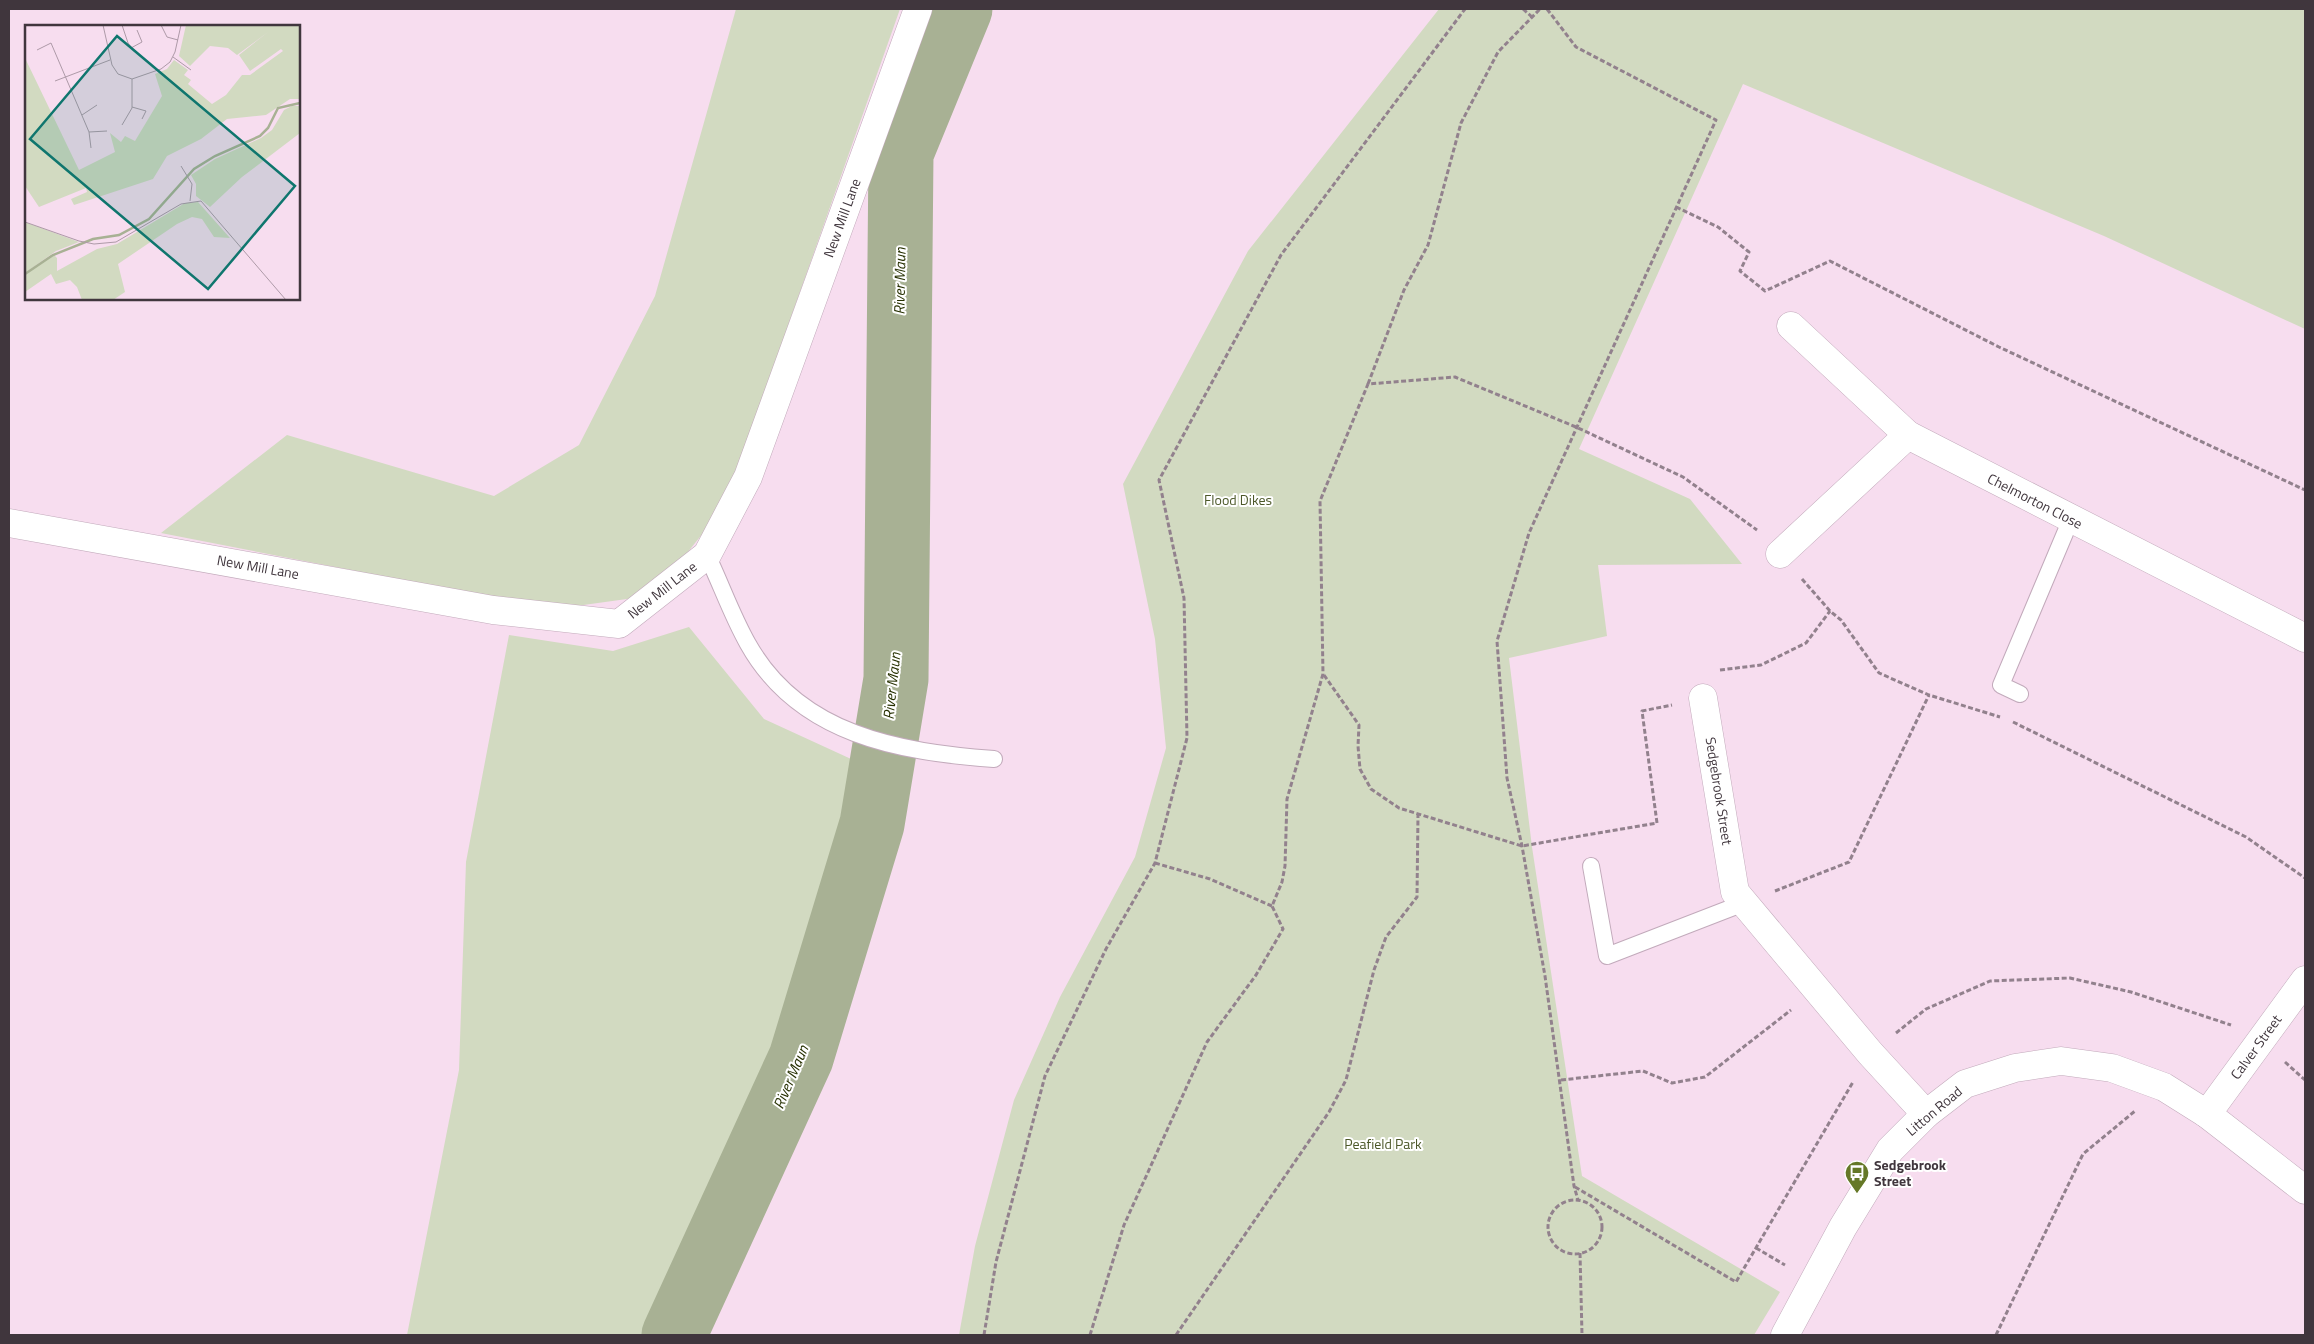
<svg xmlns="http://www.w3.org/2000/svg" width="2314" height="1344" font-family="'Titillium Web',sans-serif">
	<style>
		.green { fill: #d2dac1 }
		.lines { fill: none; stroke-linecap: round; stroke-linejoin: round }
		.river { stroke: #a8b194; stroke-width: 65 }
		.service-casing { stroke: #c2aabb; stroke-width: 18 }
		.minor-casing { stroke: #c2aabb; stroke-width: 29 }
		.tertiary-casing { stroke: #c2aabb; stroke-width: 29 }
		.path { stroke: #92818d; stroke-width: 3; stroke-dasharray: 5 2.5; stroke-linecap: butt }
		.service { stroke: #fff; stroke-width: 16 }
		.minor { stroke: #fff; stroke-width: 28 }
		.tertiary { stroke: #fff; stroke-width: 28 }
		.labels { text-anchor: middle; stroke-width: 4; stroke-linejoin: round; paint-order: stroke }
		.street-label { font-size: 14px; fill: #40363d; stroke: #fff }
		.park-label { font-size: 14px; fill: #4c5829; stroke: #fff }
		.poi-label { font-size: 14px; font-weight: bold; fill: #40363d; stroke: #fff; text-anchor: start }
		.water-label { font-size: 15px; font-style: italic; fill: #263000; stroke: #fff }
		.inset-river { fill: none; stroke: #a8b194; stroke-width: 2.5 }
		.inset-road { fill: none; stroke: #ae9aa8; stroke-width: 1 }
		.view { fill: #0f766e; fill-opacity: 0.15; stroke: #0f766e; stroke-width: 2.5 }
		.inset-edge { fill: none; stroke: #40363d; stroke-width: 2.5 }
	</style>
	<rect width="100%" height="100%" fill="#f7ddef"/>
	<!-- green -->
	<g class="green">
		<path d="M736,9H900L724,507L683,558L634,598L569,607L520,603L161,533L287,435L494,496L579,445L655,296Z"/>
		<path d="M1439,9H2305V329L2104,236L1743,84L1579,449L1690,499L1742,564L1598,565L1607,636L1509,658L1532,847L1582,1176L1780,1292L1754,1335H959L975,1246L1014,1100L1060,997L1135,857L1166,748L1155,639L1123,484L1248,251Z"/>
		<path d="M689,627L764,719L862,764L780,1033L651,1335H407L459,1070L466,862L509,635L613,651Z"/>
	</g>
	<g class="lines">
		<!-- river -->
		<path class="river" d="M674,1335L801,1058L872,824L896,679L901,153L960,9"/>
		<defs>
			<g id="service">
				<path d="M707,555C721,584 732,616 748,644C799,735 899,752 994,759"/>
				<path d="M2020,694L2001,685L2071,519"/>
				<path d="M1591,866L1607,956L1744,903"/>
			</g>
			<g id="minor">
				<path d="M1791,326L1908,435L2305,638"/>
				<path d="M1780,554L1908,435"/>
				<path d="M1703,698L1735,892L1870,1053L1926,1114"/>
				<path d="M2207,1114L2305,980"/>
				<path d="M1785,1335L1843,1227L1890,1150L1926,1114L1965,1084L2015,1068L2061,1061L2112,1068L2164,1087L2207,1114L2305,1190"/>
			</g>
			<path id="tertiary" d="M9,523L493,610L619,624L707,555L748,477L918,9"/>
		</defs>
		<!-- service casing -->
		<use href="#service" class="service-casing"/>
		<!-- minor casing -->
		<use href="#minor" class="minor-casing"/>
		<!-- tertiary casing -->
		<use href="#tertiary" class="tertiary-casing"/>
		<!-- path -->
		<g class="path">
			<path d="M1523,9L1532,17"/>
			<path d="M1547,9L1576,47L1716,120L1529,533L1497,641L1507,778L1522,846L1545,976L1574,1186L1578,1200"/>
			<path d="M1676,207L1718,227L1749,252L1740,271L1765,291L1830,261L1999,347L2305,490"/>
			<path d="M1368,384L1404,290L1428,245L1461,123L1498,52L1540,9"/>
			<path d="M1802,579L1830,611L1841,620L1879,673L1929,695L2000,717"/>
			<path d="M1720,670L1761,665L1806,643L1830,611"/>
			<path d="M1324,675L1359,725L1358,746L1360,769L1371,789L1399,808L1522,846L1657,823L1642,711L1672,705"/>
			<path d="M2013,722L2246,837L2305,878"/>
			<path d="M1155,863L1210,879L1272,906"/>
			<path d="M1775,891L1849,862L1929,695"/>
			<path d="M1896,1033L1926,1009L1990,981L2070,978L2131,992L2231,1025"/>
			<path d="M2285,1062L2305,1080"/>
			<path d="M1561,1080L1643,1071L1672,1083L1705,1077L1791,1010"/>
			<path d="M1575,1187L1736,1282L1853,1082"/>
			<circle cx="1575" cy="1227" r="27"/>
			<path d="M1756,1248L1785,1265"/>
			<path d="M1580,1253L1582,1335"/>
			<path d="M984,1335L996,1262L1045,1076L1106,949L1155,863L1187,738L1184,598L1159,480L1281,255L1465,9"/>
			<path d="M1090,1335L1124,1225L1207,1042L1256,975L1283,929L1272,906L1282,882L1285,866L1287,799L1323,674L1320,501L1368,384L1455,377L1576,427L1683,477L1757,530"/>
			<path d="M1176,1335L1329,1112L1346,1080L1374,970L1386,937L1417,897L1418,814"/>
			<path d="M1996,1335L2083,1154L2135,1111"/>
		</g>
		<!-- service -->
		<use href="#service" class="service"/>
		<!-- minor -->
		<use href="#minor" class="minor"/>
		<!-- tertiary -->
		<use href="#tertiary" class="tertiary"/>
	</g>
	<!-- icons -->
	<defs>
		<symbol id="bus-pin" viewBox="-11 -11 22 30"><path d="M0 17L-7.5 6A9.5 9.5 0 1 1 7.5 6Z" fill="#657827" stroke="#fff"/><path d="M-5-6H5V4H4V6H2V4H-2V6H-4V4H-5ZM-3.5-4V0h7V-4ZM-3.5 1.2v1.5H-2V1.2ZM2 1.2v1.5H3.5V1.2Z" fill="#fff"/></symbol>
	</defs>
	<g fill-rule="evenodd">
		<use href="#bus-pin" x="1843" y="1159" width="28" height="38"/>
	</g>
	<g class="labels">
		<!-- street labels -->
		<g class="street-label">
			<text transform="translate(842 218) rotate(-70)" y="5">New Mill Lane</text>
			<text transform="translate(2035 501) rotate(27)" y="5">Chelmorton Close</text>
			<text transform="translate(258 567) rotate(10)" y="5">New Mill Lane</text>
			<text transform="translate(662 590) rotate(-38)" y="5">New Mill Lane</text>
			<text transform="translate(1719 791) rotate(81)" y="5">Sedgebrook Street</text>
			<text transform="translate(2256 1047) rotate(-54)" y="5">Calver Street</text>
			<text transform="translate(1934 1111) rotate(-40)" y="5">Litton Road</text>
		</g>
		<!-- park labels -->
		<g class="park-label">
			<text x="1238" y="505">Flood Dikes</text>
			<text x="1383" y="1149">Peafield Park</text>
		</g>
		<!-- poi labels -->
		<g class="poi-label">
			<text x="1874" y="1170">Sedgebrook<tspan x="1874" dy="16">Street</tspan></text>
		</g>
		<!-- water labels -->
		<g class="water-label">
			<text transform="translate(900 281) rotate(-89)" y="5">River Maun</text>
			<text transform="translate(892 686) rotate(-84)" y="5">River Maun</text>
			<text transform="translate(791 1077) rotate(-67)" y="5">River Maun</text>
		</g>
	</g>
	<!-- overview -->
	<g transform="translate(25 25)">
		<rect width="275" height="275" fill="#f7ddef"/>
		<path d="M161,0H275V74H265L241,90L202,94L176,114L142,131L128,154L49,180L46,174L62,167L61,163L14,182L0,161V33L54,145L90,127L85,108L96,117L100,111L110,116L137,71L130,49L142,44L149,35L163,45L159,50L166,55L163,59L187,79L201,70L217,50H225L258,26L256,24L225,46L214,30L243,7L212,30L203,23L185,21L165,41L154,31ZM267,81H275V108L217,152L185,182L171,171V159L166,150L190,134L236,113L247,105L259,85ZM173,177L205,213L189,212L177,194L167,192L152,199L93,239L100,267L88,275H57L52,262L45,255L31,259L26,249L0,267V250L28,229L32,233V246L72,224L92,219L160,178ZM0,197L54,217L31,226L0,248Z" fill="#d2dac1"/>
		<path class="inset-river" d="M0,249L28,230L68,214L94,210L124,194L169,144L190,131L235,111L243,103L253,83L275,78"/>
		<path class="inset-road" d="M78,0L87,40L93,49L107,54L136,44L145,37L150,27L156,0M97,0L103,18L111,28M136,0L142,12L153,15M106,23L117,17L112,5M12,25L26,18L64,107L66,123M148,32L166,45M30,56L85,35M107,82L121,86L117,94M57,90L72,80M97,100L107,83V54M64,107L82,106M156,141L167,159L165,176M0,197L54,216L69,219L91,217L156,179L176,176L261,275"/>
		<path class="view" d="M92,11L270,161L183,264L5,114Z"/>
		<rect width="275" height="275" class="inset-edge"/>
	</g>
	<!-- border -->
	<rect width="2314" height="1344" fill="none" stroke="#40363d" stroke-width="20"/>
</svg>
